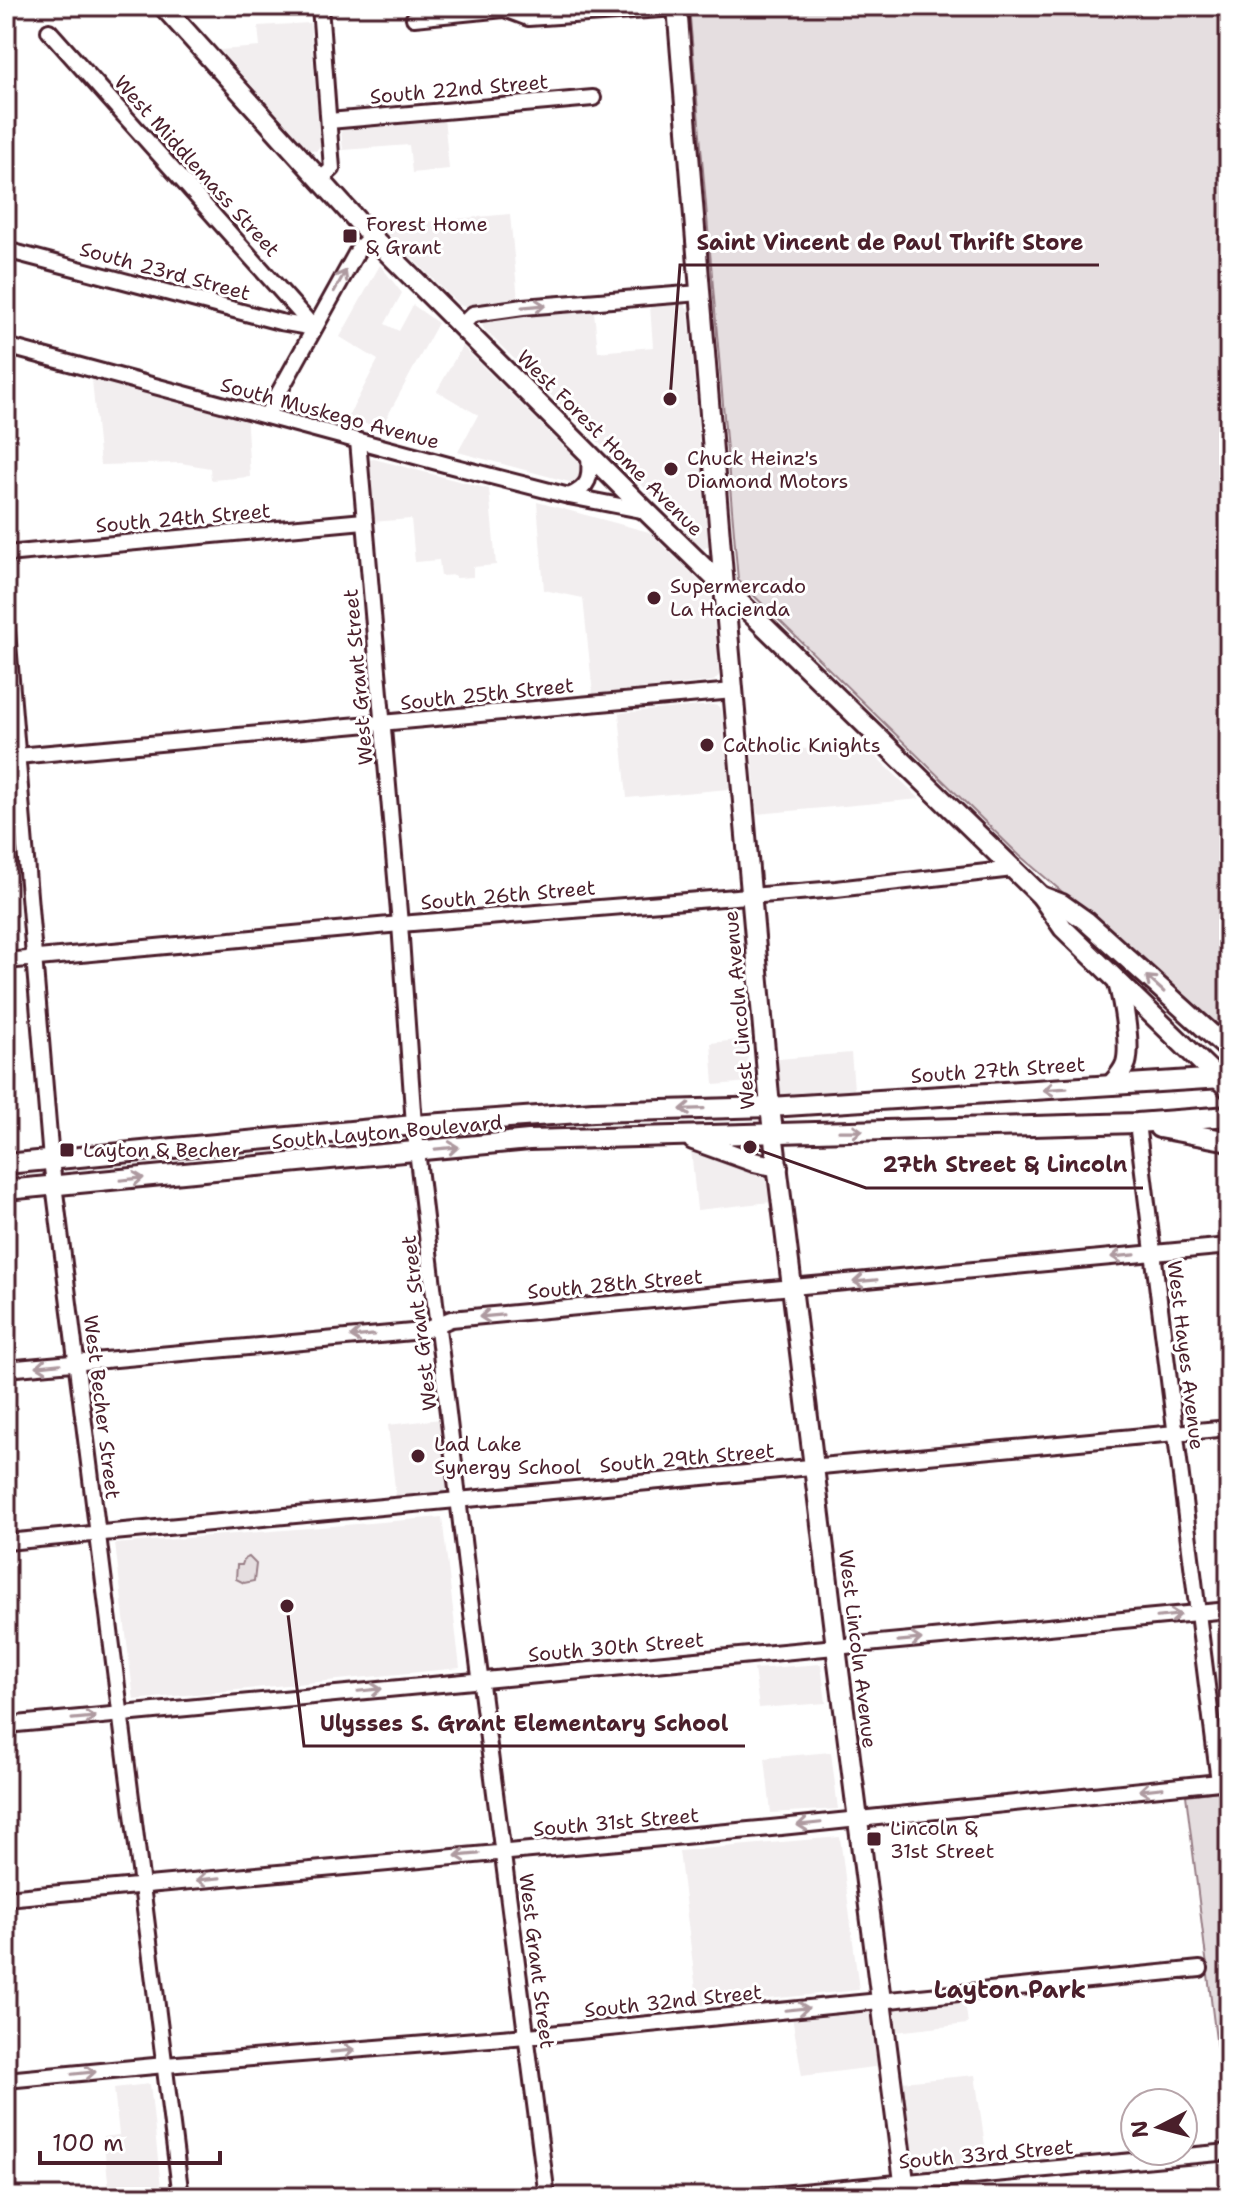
<svg xmlns="http://www.w3.org/2000/svg" width="1235" height="2203" font-family="'Shantell Sans',sans-serif">
	<style>
		.built { fill: #f2eeef }
		.green { fill: #e5dee0; stroke: #987e86; stroke-width: 2 }
		.lines { fill: none; stroke-linecap: round; stroke-linejoin: round }
		.minor-casing { stroke: #4a1f2b; stroke-width: 20 }
		.major-casing { stroke: #4a1f2b; stroke-width: 24 }
		.minor { stroke: #fff; stroke-width: 14 }
		.major { stroke: #fff; stroke-width: 18 }
		.oneway { stroke: #ae9aa0 }
		.poi-dot { fill: #4a1f2b; stroke: #fff; stroke-width: 3 }
		.labels { text-anchor: middle; stroke-width: 6; stroke-linejoin: round; paint-order: stroke }
		.street-label { font-size: 20px; fill: #4a1f2b; stroke: #fff }
		.poi-label { font-size: 20px; fill: #4a1f2b; stroke: #fff; text-anchor: start }
		.quarter-label { font-size: 24px; font-weight: bold; fill: #4a1f2b; stroke: #fff }
		.leader { fill: none; stroke: #4a1f2b; stroke-width: 3 }
		.callout-dot { fill: #4a1f2b; stroke: #fff; stroke-width: 3 }
		.callout-label { font-size: 22px; text-anchor: middle; font-weight: bold; fill: #4a1f2b; stroke: #fff; stroke-width: 6; stroke-linejoin: round; paint-order: stroke }
	</style>
	<rect width="100%" height="100%" fill="#fff"/>
	<filter id="ink" filterUnits="userSpaceOnUse"><feTurbulence type="fractalNoise" baseFrequency=".0125" numOctaves="2"/><feDisplacementMap in="SourceGraphic" scale="16" xChannelSelector="R" yChannelSelector="G"/><feConvolveMatrix kernelMatrix="1 2 1 2 8 2 1 2 1" color-interpolation-filters="sRGB"/></filter>
	<g filter="url(#ink)">
		<!-- built -->
		<g class="built">
			<path d="M310,23L320,146L316,151L310,150L220,50L260,47L258,26Z"/>
			<path d="M444,117L449,169L412,173L409,145L343,150L341,131L343,127Z"/>
			<path d="M510,214L518,300L462,306L458,304L380,226Z"/>
			<path d="M380,265L402,293L385,324L399,331L413,305L438,323L381,428L347,419L378,360L340,337Z"/>
			<path d="M682,303L688,308L708,546L704,549L689,536L686,529L484,329L482,324L486,320L594,311L598,352L653,347L650,306Z"/>
			<path d="M462,346L584,467L585,474L580,481L573,483L458,452L478,415L437,391Z"/>
			<path d="M91,369L246,411L250,477L211,480L210,468L181,463L100,465Z"/>
			<path d="M374,459L489,489L496,565L473,567V577L456,578L455,575L441,576L439,560L415,562L411,519L371,522L367,466L369,460Z"/>
			<path d="M537,502L649,532L710,592L712,598L719,675L714,681L593,694L583,598L544,590Z"/>
			<path d="M713,705L718,706L722,712L729,789L627,798L619,713Z"/>
			<path d="M863,744L920,799L757,814L752,753Z"/>
			<path d="M746,1039L750,1082L714,1085L711,1043Z"/>
			<path d="M851,1053L855,1101L770,1107L766,1060Z"/>
			<path d="M690,1139L778,1167L781,1201L697,1210Z"/>
			<path d="M441,1419L449,1487L443,1492L396,1497L388,1425Z"/>
			<path d="M442,1517L460,1668L134,1700L115,1544Z"/>
			<path d="M821,1664L826,1703L759,1708L754,1669Z"/>
			<path d="M831,1752L838,1809L771,1813L765,1758Z"/>
			<path d="M840,1837L859,1990L698,2006L679,1851Z"/>
			<path d="M964,1992L968,2024L886,2033L890,2065L802,2076L791,2010Z"/>
			<path d="M975,2075L989,2174L905,2182L892,2083Z"/>
			<path d="M150,2084L162,2197H110L103,2137L119,2135L114,2088Z"/>
		</g>
		<!-- green -->
		<g class="green">
			<path d="M689,6H1229V1034L1020,856L738,580Z"/>
			<path d="M249,1557L256,1564L254,1581L244,1583L236,1579L237,1565H242L244,1559Z"/>
			<path d="M1229,1790V2146L1186,1795Z"/>
		</g>
		<g class="lines">
			<defs>
				<g id="minor">
					<path d="M320,6L332,169L320,180"/>
					<path d="M414,18L504,9L528,18L677,8"/>
					<path d="M49,31L314,328"/>
					<path d="M329,121L593,98"/>
					<path d="M6,250L280,322L314,328"/>
					<path d="M461,326L473,314L523,307L700,293"/>
					<path d="M6,346L452,466L569,496L646,511"/>
					<path d="M266,416L359,248L371,236"/>
					<path d="M358,441L400,924L414,1125L469,1591L547,2197"/>
					<path d="M569,496C592,486 590,476 589,454"/>
					<path d="M6,554L364,521"/>
					<path d="M6,619L51,1160L181,2197"/>
					<path d="M6,757L733,691"/>
					<path d="M6,961L400,924L836,889L1013,869"/>
					<path d="M1137,1123L1219,1782"/>
					<path d="M6,1369L423,1331L451,1319L1229,1246"/>
					<path d="M6,1542L1229,1428"/>
					<path d="M6,1725L1229,1610"/>
					<path d="M6,1898L771,1828L1229,1781"/>
					<path d="M6,2080L165,2065L539,2035L1200,1969"/>
					<path d="M747,2197L1229,2152"/>
				</g>
				<g id="major">
					<path d="M163,6L371,236L646,511L1041,896L1063,928L1229,1089"/>
					<path d="M677,6L724,587L770,1107L836,1647L906,2197"/>
					<path d="M1041,896L1062,904L1086,921L1229,1050"/>
					<path d="M1111,1085C1117,1078 1123,1072 1126,1063C1131,1046 1123,1000 1118,983"/>
					<path d="M1159,1128L1229,1141"/>
					<path d="M693,1140L754,1162L778,1167"/>
					<path d="M6,1164L414,1125L593,1112L770,1107L1222,1078"/>
					<path d="M6,1190L529,1140L1137,1123L1229,1116"/>
				</g>
			</defs>
			<!-- minor casing -->
			<use href="#minor" class="minor-casing"/>
			<!-- major casing -->
			<use href="#major" class="major-casing"/>
			<!-- minor -->
			<use href="#minor" class="minor"/>
			<!-- major -->
			<use href="#major" class="major"/>
		</g>
		<!-- one-way arrows -->
		<defs><path id="oneway-shaft" d="M-6 0H5M1.5-3L5.5 0L1.5 3" fill="none" stroke-width="1.6" stroke-linecap="round" stroke-linejoin="round" transform="scale(2)"/></defs>
		<g class="oneway">
			<use href="#oneway-shaft" transform="translate(340 281) rotate(-61)"/>
			<use href="#oneway-shaft" transform="translate(534 306) rotate(-5)"/>
			<use href="#oneway-shaft" transform="translate(1155 984) rotate(-138)"/>
			<use href="#oneway-shaft" transform="translate(1055 1089) rotate(176)"/>
			<use href="#oneway-shaft" transform="translate(692 1109) rotate(178)"/>
			<use href="#oneway-shaft" transform="translate(851 1131) rotate(-1)"/>
			<use href="#oneway-shaft" transform="translate(447 1148) rotate(-5)"/>
			<use href="#oneway-shaft" transform="translate(132 1179) rotate(-6)"/>
			<use href="#oneway-shaft" transform="translate(1123 1256) rotate(175)"/>
			<use href="#oneway-shaft" transform="translate(865 1281) rotate(175)"/>
			<use href="#oneway-shaft" transform="translate(491 1316) rotate(175)"/>
			<use href="#oneway-shaft" transform="translate(362 1336) rotate(175)"/>
			<use href="#oneway-shaft" transform="translate(48 1365) rotate(174)"/>
			<use href="#oneway-shaft" transform="translate(1169 1616) rotate(-6)"/>
			<use href="#oneway-shaft" transform="translate(910 1640) rotate(-5)"/>
			<use href="#oneway-shaft" transform="translate(370 1690) rotate(-6)"/>
			<use href="#oneway-shaft" transform="translate(84 1718) rotate(-5)"/>
			<use href="#oneway-shaft" transform="translate(1151 1789) rotate(174)"/>
			<use href="#oneway-shaft" transform="translate(809 1824) rotate(174)"/>
			<use href="#oneway-shaft" transform="translate(467 1855) rotate(175)"/>
			<use href="#oneway-shaft" transform="translate(208 1879) rotate(175)"/>
			<use href="#oneway-shaft" transform="translate(797 2009) rotate(-6)"/>
			<use href="#oneway-shaft" transform="translate(343 2051) rotate(-5)"/>
			<use href="#oneway-shaft" transform="translate(84 2073) rotate(-6)"/>
		</g>
	</g>
	<!-- markers -->
	<g class="poi-dot">
		<rect x="342" y="228" width="16" height="16" rx="4"/>
		<circle cx="671" cy="469" r="8"/>
		<circle cx="654" cy="598" r="8"/>
		<circle cx="707" cy="745" r="8"/>
		<rect x="59" y="1142" width="16" height="16" rx="4"/>
		<circle cx="418" cy="1456" r="8"/>
		<rect x="866" y="1831" width="16" height="16" rx="4"/>
	</g>
	<g class="labels">
		<!-- street labels -->
		<g class="street-label">
			<text transform="translate(459 89) rotate(-5)" y="7">South 22nd Street</text>
			<text transform="translate(197 166) rotate(48)" y="7">West Middlemass Street</text>
			<text transform="translate(165 271) rotate(15)" y="7">South 23rd Street</text>
			<text transform="translate(330 413) rotate(15)" y="7">South Muskego Avenue</text>
			<text transform="translate(610 443) rotate(45)" y="7">West Forest Home Avenue</text>
			<text transform="translate(183 518) rotate(-5)" y="7">South 24th Street</text>
			<text transform="translate(358 677) rotate(-95)" y="7">West Grant Street</text>
			<text transform="translate(487 694) rotate(-6)" y="7">South 25th Street</text>
			<text transform="translate(508 895) rotate(-5)" y="7">South 26th Street</text>
			<text transform="translate(739 1010) rotate(-95)" y="7">West Lincoln Avenue</text>
			<text transform="translate(998 1070) rotate(-4)" y="7">South 27th Street</text>
			<text transform="translate(387 1132) rotate(-5)" y="7">South Layton Boulevard</text>
			<text transform="translate(615 1284) rotate(-5)" y="7">South 28th Street</text>
			<text transform="translate(419 1323) rotate(-97)" y="7">West Grant Street</text>
			<text transform="translate(1186 1355) rotate(83)" y="7">West Hayes Avenue</text>
			<text transform="translate(102 1407) rotate(83)" y="7">West Becher Street</text>
			<text transform="translate(687 1458) rotate(-5)" y="7">South 29th Street</text>
			<text transform="translate(616 1647) rotate(-5)" y="7">South 30th Street</text>
			<text transform="translate(858 1649) rotate(83)" y="7">West Lincoln Avenue</text>
			<text transform="translate(616 1822) rotate(-5)" y="7">South 31st Street</text>
			<text transform="translate(537 1961) rotate(83)" y="7">West Grant Street</text>
			<text transform="translate(673 2001) rotate(-6)" y="7">South 32nd Street</text>
			<text transform="translate(986 2154) rotate(-5)" y="7">South 33rd Street</text>
		</g>
		<!-- poi labels -->
		<g class="poi-label">
			<text x="366" y="231">Forest Home<tspan x="366" dy="23">&amp; Grant</tspan></text>
			<text x="687" y="465">Chuck Heinz's<tspan x="687" dy="23">Diamond Motors</tspan></text>
			<text x="670" y="593">Supermercado<tspan x="670" dy="23">La Hacienda</tspan></text>
			<text x="723" y="752">Catholic Knights</text>
			<text x="83" y="1157">Layton &amp; Becher</text>
			<text x="434" y="1451">Lad Lake<tspan x="434" dy="23">Synergy School</tspan></text>
			<text x="890" y="1835">Lincoln &amp;<tspan x="890" dy="23">31st Street</tspan></text>
		</g>
		<!-- quarter labels -->
		<g class="quarter-label">
			<text x="1010" y="1998">Layton Park</text>
		</g>
	</g>
	<!-- callouts -->
	<path class="leader" d="M670 399L680 265H1099M750 1147L866 1188H1143M287 1606L304 1746H745"/>
	<g class="callout-dot">
		<circle cx="670" cy="399" r="8"/>
		<circle cx="750" cy="1147" r="8"/>
		<circle cx="287" cy="1606" r="8"/>
	</g>
	<g class="callout-label">
		<text x="890" y="250">Saint Vincent de Paul Thrift Store</text>
		<text x="1005" y="1172">27th Street &amp; Lincoln</text>
		<text x="524" y="1731">Ulysses S. Grant Elementary School</text>
	</g>
	<!-- margin -->
	<rect width="1235" height="2203" fill="none" stroke="#fff" stroke-width="32"/>
	<rect x="16" y="16" width="1203" height="2171" fill="none" stroke="#4a1f2b" stroke-width="3" filter="url(#ink)"/>
	<!-- north arrow -->
	<g transform="translate(1159 2127) rotate(264)"><circle r="38" fill="#ffffff" stroke="#b7a5aa" stroke-width="2"/>
	<path d="M0-6L14 30L0 20L-14 30Z" fill="#4a1f2b"/>
	<text y="-12" font-size="22" font-weight="bold" text-anchor="middle" fill="#4a1f2b">N</text>
	</g>
	<!-- scale -->
	<path d="M40 2151v12h180v-12" fill="none" stroke="#4a1f2b" stroke-width="4"/>
	<text x="52" y="2151" font-size="24" fill="#4a1f2b" stroke="#ffffff" stroke-width="6" paint-order="stroke">100 m</text>
</svg>
